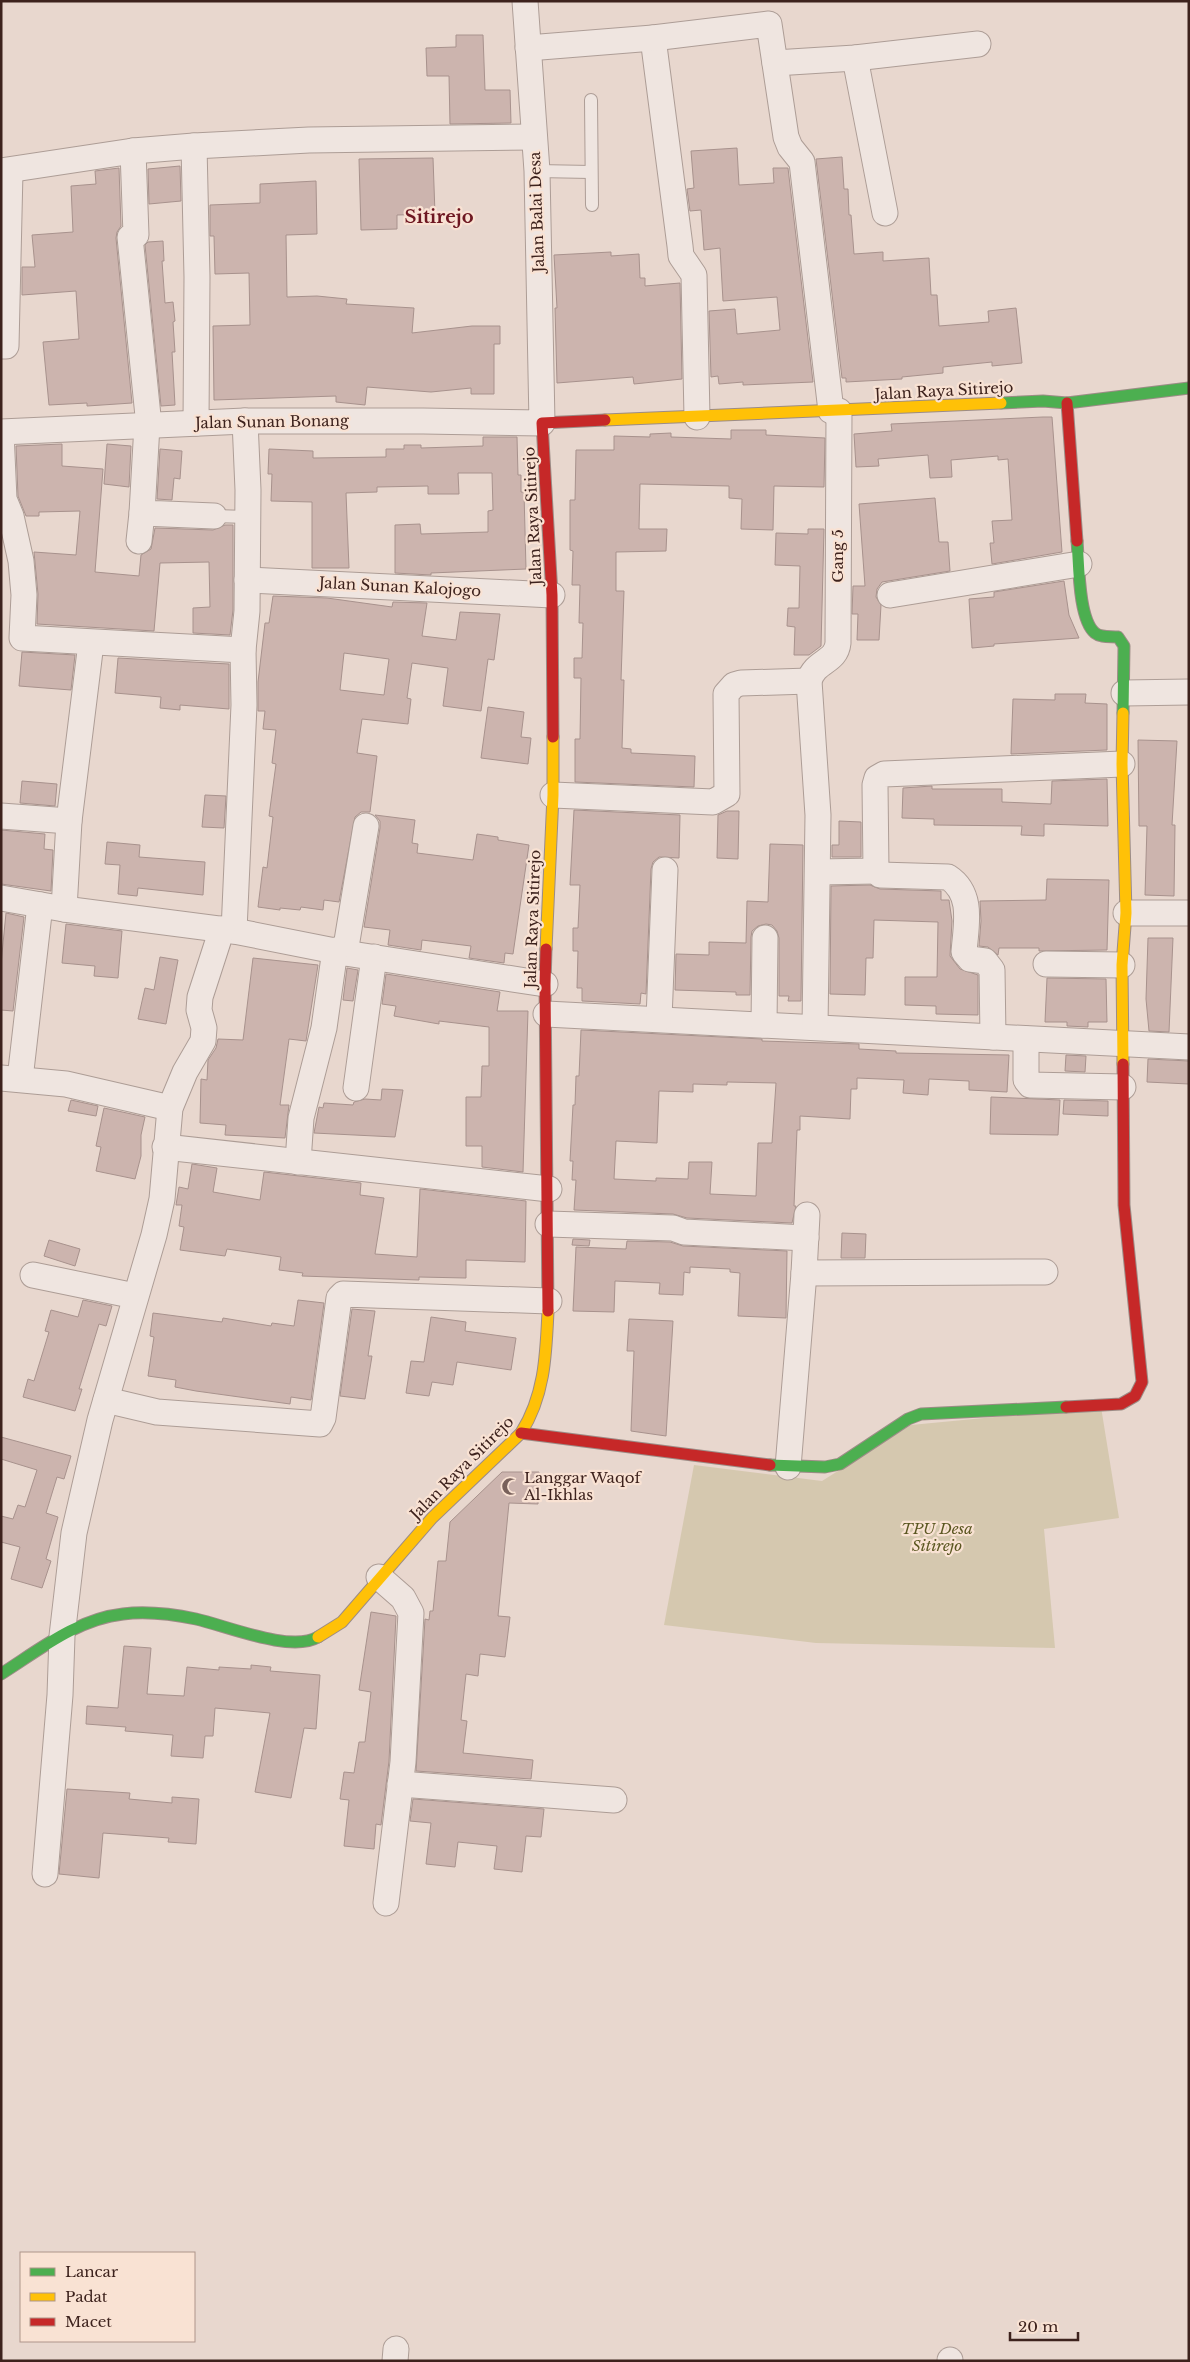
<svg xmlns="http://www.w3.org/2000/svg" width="1190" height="2362" font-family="'Libre Baskerville',serif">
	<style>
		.cemetery { fill: #d5c8af }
		.building { fill: #ccb4ae; stroke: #a8928d; fill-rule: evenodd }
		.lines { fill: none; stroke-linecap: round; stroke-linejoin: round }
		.lane-casing { stroke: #ad9d96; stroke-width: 14 }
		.street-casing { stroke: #ad9d96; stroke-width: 27 }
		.fast-casing { stroke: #9c8c86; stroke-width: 13 }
		.slow-casing { stroke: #9c8c86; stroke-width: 13 }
		.jam-casing { stroke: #9c8c86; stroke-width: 13 }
		.lane { stroke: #efe5e0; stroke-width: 12 }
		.street { stroke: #efe5e0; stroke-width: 25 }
		.fast { stroke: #4caf50; stroke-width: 11 }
		.slow { stroke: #ffc107; stroke-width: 11 }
		.jam { stroke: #c62828; stroke-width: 11 }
		.labels { text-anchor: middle; stroke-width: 4.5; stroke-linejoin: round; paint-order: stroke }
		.street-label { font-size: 15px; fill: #3d221d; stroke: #f9e2d3 }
		.poi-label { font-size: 15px; fill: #3d221d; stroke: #f9e2d3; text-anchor: start }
		.park-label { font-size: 15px; font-style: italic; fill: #5b5721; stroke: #f9e2d3 }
		.quarter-label { font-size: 18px; font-weight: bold; fill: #6e1822; stroke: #f9e2d3 }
	</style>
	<rect width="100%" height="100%" fill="#e8d7ce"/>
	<!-- cemetery -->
	<path class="cemetery" d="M1101,1407L1119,1518L1044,1529L1055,1648L816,1643L664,1625L694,1465L822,1481L911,1425Z"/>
	<!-- building -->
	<g class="building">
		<path d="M456,35H483L485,90H510L511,123L450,124L449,76H427L426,48L456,47Z"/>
		<path d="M737,148L739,185L774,183L773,168H788L813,382L743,385V382L719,384L718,376L711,377L709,311L735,309L737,334L780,330L777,297L723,301L720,248L704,250L701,210L690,211L687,189L694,188L691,151Z"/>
		<path d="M842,157L844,189H848L849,215H851L854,254L883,252V261L929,258L931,295H937L939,326L989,322L988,311L1016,308L1022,363L992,366V362L943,367V373L902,377V379L846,382V378H842L816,159Z"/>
		<path d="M433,158L435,214L397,215V229L361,230L359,159Z"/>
		<path d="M180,166L181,201L149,204L148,169Z"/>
		<path d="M119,168L121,226L117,232L116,238L132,403L87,406V403L49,405L43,342L79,339L76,291L22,295V267H35L32,235L73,232L71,186L96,184L95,171Z"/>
		<path d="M316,181L317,234L286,235L287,297L317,296L347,299L346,304L414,308L412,333L472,326H500V344H494V394H471V388L431,392L367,387L365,405L336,402V396L214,400L213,326L250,325L249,273L215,274L214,236H210V205L260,203V184Z"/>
		<path d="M163,241L164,261H162L165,303L173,302L175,321L173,322L175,352H172L175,405L161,406L145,245L148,242Z"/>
		<path d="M611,252V256L639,254L640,278H645V286L680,283L682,379L634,384L633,377L557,383L555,308H557L554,255Z"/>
		<path d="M1043,417H1052L1062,552L992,564L990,543H994L992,521L1012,520L1008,459L998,460V456L951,460L952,477L930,478L928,455L878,459L879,466L856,467L854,434L892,431L891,424Z"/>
		<path d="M731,430H766V435L825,438L824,487L774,486L773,530L741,529L742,499L729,498V486L640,484L639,529H667L666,551L616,552V591H624L621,680H624L622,748L631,749V753L695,756L694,787L575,782V739H580L581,678H574V658H582L583,623H579L580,585H572L573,551L570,550V500H575L576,450H614V436L650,437V434L671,433V437L731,439Z"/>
		<path d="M483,437H517L518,475H521V492H524L526,569L431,573V575L395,573V525L420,524L421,534L488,532V511L493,510L492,473H458L459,494H428V486L377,487V492L346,493L349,568H312V502L271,501L272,474H268L269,449L313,451V458L386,457V449H404V445H421V448L483,446Z"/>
		<path d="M62,444V466L103,469L95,572L139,576L141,555L151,549L155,528L213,530L225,525H233V610L230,635L193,633V608L210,607L209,562L160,563L154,631L37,624L38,594L34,552L76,555L80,511L39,512V516H26L18,496L16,446Z"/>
		<path d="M107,444L131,446L129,487L104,484Z"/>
		<path d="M160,449L182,451L180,479L174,478L172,500L157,499Z"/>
		<path d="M935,498L939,542H948L950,571L882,582L877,589L876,597L881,605L879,640H857L858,614H852L853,586H865L859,504Z"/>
		<path d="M808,529H824L821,646L809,655H794L795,627L787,626L788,608H799L800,566L775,565L776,533L808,534Z"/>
		<path d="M1064,581L1069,615L1079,638L994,644V646L972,648L969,599L994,597V592Z"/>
		<path d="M273,596L327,598L392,607L393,602L427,603L422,636L456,640L460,612L500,614L494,660L488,659L481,711L443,706L448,668L412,663L407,698L411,699L408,724L362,719L357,753L377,756L370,812H361L355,817L339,902L324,900L323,910L301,907L300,910L280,908V910L258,907L263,867L267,868L273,817L269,816L276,764L272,763L276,730L263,729L265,711H258V682L265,623H269ZM344,653L389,659L384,695L340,690Z"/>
		<path d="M22,652L75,655L71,690L19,686Z"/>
		<path d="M118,658L229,664V709L180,705V710L160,708L161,697L115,693Z"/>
		<path d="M1055,694H1086L1085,703L1107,704V750L1011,754L1013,699L1055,700Z"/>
		<path d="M488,707L524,712L521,737L531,738L528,764L481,758Z"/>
		<path d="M1138,740L1177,741L1172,825H1175L1174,896L1145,895L1147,826H1139Z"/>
		<path d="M1107,779L1108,826L1044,824V836L1021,835L1022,826L934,825V819L902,818L903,788L932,786V789H1002V802L1051,804L1052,781Z"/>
		<path d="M22,781L57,784L55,806L20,803Z"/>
		<path d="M205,795L226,796L224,828L202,827Z"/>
		<path d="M574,810L680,815L679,858L659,857L653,862L651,869L646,994L641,993L640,1004L582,1001V988H577L578,951H573V928H578L580,885H570Z"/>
		<path d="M727,811H739L738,859L717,858L718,815Z"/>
		<path d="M375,815L415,820L412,843L418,844L417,853L473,860L477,834L498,837V840L529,845L513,954L505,953L504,963L469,958L471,946L422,940L421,950L388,945L390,930L364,927L380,828V821Z"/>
		<path d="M839,821L861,822V857H832V845H839Z"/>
		<path d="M1,830L45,834L44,849L53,850L51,891L1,884Z"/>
		<path d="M107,842L140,845L139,857L205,862L203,895L138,888L137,896L118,894L120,865L105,864Z"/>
		<path d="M770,844L803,845L801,1001H788L789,996H779V938L777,931L772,925L766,924L758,926L752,931L751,937L750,995H736V992L675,990L676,954L709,955V942L746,943L747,901L768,902Z"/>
		<path d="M1047,879L1109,880L1107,950L1039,951V948H999L998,955L988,947L979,946L981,921L980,901L1046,900Z"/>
		<path d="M870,885L880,889L941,891V900H949L952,921L950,956L960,969L978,975V1015L936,1014V1006L905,1005V977H937L938,922L874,920L873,958H866L865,995L830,994L831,886Z"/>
		<path d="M6,913L24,917L13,1011L1,1010V964Z"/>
		<path d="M66,924L122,931L118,978L94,976L95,966L62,963Z"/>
		<path d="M1148,938H1173L1169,1032L1149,1031L1146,999Z"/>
		<path d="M160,957L178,960L166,1024L138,1019L145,988L154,990Z"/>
		<path d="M253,958L318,965L306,1041L289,1039L280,1105H289L285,1138L225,1135L226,1125L200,1123L201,1079L207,1080L208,1060L216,1048L218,1039L243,1040Z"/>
		<path d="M347,968L358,970L353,1001L343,1000Z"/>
		<path d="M386,974L500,992L497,1011H528L523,1172L482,1167V1146H466V1097H481L482,1066H489V1027L439,1021V1024L394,1016L396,1006L382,1004Z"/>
		<path d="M1047,978L1106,979L1107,1022H1088V1027L1067,1026V1022H1045Z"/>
		<path d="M581,1030L762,1039V1041L859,1044V1049L896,1051V1053L1009,1055L1007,1092L969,1090V1081L929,1079L928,1095L903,1093L904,1080L857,1078V1089H851L850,1119L800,1116V1130H797L794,1206H796L792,1223L687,1218L673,1214L574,1210L576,1180H572L573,1161H570L573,1105H575L576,1076H579ZM727,1082L776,1083L772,1143H758L756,1196L710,1194L712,1162H689L688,1179L656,1178V1181L614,1179L616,1141L657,1143L659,1091L693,1092V1084L727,1085Z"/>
		<path d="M1066,1055L1086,1056L1085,1072L1065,1071Z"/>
		<path d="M1148,1059L1189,1061V1084L1147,1082Z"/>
		<path d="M382,1089L403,1090L395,1137L314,1133L319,1107L323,1108L324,1103L353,1105L354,1102L365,1099L381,1100Z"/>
		<path d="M991,1097L1060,1100L1058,1135L990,1134Z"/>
		<path d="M71,1100L98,1106L96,1116L68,1111Z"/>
		<path d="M1064,1100L1108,1101V1116L1063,1114Z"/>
		<path d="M104,1108L145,1117L141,1135V1156L135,1179L96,1171L101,1147L96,1146Z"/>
		<path d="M192,1164L217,1168L213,1192L260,1200L264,1172L361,1183L360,1195L384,1198L375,1254L417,1257L420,1189L526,1201L525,1262L466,1260V1278L419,1277V1280L302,1276L303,1273L279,1270L281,1257L227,1249L225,1256L180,1250L184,1227L179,1226L182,1205H176L179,1187L188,1189Z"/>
		<path d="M842,1233L866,1234L865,1258H841Z"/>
		<path d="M573,1239L590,1240L589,1246L572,1245Z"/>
		<path d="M49,1240L80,1249L75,1266L44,1256Z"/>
		<path d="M627,1241L670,1242L683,1246L787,1251L786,1318L738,1316L740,1273L730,1272V1269L690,1267V1273L684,1272L683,1295L659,1294L660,1283L615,1281L614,1312L573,1311L576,1247L626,1249Z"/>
		<path d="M83,1300L112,1306L106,1326L99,1324L79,1389H82L75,1411L23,1397L28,1379L34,1381L49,1332L45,1331L51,1310L78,1317Z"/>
		<path d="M298,1300L324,1303L311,1400L291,1397L290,1404L196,1391L175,1387L176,1380L148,1376L154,1337L150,1336L153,1313L222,1322L223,1318L271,1326L272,1323L294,1326Z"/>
		<path d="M352,1309L375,1311L368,1356H372L365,1399L340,1396Z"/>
		<path d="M431,1317L466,1322L465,1331L516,1338L511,1370L457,1362L453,1385L432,1382L429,1396L406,1393L411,1361L424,1362Z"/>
		<path d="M629,1319L673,1321L666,1436L631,1431L634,1351H627Z"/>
		<path d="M1,1437L71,1456L64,1479L57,1477L46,1513L58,1517L46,1559L51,1561L42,1588L11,1579L20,1547L1,1542V1516L13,1519L18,1505L25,1507L37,1470L1,1459Z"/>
		<path d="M502,1472H539L538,1504L509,1503L498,1616L510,1617L505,1657L480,1654L478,1676L466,1674L461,1720L467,1721L463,1753L533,1760L531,1779L416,1771L425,1619L429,1620L430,1611H433L438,1561H446L450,1522Z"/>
		<path d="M371,1612L396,1616L389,1761L381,1825L376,1824L374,1849L344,1846L349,1800L340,1799L344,1772L354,1773L359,1742H365L371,1692L359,1690Z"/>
		<path d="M124,1646L151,1648L147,1694L184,1696L187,1667L219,1670V1667L251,1669V1665L271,1667L270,1671L320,1675L316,1729L304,1728L291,1798L255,1792L270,1713L215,1708L213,1736H205L203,1758L171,1756L173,1735L125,1731L126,1727L86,1724L87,1706L118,1708Z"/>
		<path d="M67,1789L130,1793L129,1799L172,1803V1797L199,1799L196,1844L168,1842L169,1838L103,1833L99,1878L59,1874Z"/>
		<path d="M413,1799L544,1809L541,1837L526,1836L522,1872L494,1869L497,1846L458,1842L455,1867L426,1864L431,1823L410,1821Z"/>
	</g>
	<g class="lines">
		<defs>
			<g id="lane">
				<path d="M591,100L592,205"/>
				<path d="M537,171L591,172"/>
				<path d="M214,516L248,517"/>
			</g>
			<g id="street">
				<path d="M653,38L680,246L681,256L694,275L697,417"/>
				<path d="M528,48L653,38L769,24L786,137L790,147L802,162L831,411"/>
				<path d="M855,58L885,213"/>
				<path d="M775,63L855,58L978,44"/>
				<path d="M194,146L197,277L196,423"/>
				<path d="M133,151L136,235L130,237L149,426"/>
				<path d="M1,171L133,151L194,146L309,140L534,137"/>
				<path d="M1,346H6L10,171"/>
				<path d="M147,425L142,513L214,516"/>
				<path d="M139,541L142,513"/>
				<path d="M247,580L552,595"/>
				<path d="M890,595L1079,564"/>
				<path d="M243,650L22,638L24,595L21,561L11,516L4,499L1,432L245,421H423L542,423L537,171L525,1"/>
				<path d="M1124,693L1189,692"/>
				<path d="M553,795L713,802L727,794L726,694L734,685L741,683L809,681"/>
				<path d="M1,816L69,821"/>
				<path d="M876,871L880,875L948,877C974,894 966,925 964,952L970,959L985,961L992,970L993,1037"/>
				<path d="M818,872L876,871L875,785L877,778L884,774L1122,764"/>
				<path d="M1,898L64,909L234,931L345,953L545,984"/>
				<path d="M64,909L69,821L91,643"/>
				<path d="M1126,913H1189"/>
				<path d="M234,931L244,705L243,650L247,611L248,490L245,421"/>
				<path d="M345,953L366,826"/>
				<path d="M1046,964L1122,965"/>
				<path d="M546,1014L1189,1047"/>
				<path d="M659,1019L665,870"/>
				<path d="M764,1025L765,938"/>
				<path d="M815,1027L818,815L809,681C815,660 836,663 838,643L839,411"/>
				<path d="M1026,1039V1080L1030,1085L1123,1087"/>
				<path d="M1,1078L66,1084L170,1108"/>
				<path d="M20,1079L40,905"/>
				<path d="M356,1088L374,957"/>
				<path d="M165,1147L549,1189"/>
				<path d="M298,1162L301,1118L324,1028L335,950"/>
				<path d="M807,1215L804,1273L1045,1272"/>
				<path d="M548,1224L673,1228L684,1232L806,1238"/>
				<path d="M33,1275L135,1296"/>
				<path d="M106,1400L157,1412L320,1424L323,1418L339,1298L343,1294L549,1301"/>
				<path d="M788,1467L804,1273"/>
				<path d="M379,1577L403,1598L411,1613L403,1762L386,1903"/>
				<path d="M400,1784L614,1800"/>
				<path d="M45,1874L60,1695L62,1636L74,1533L100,1420L154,1235L162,1199L170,1108L185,1072L203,1041L204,1028L199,1010L200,997L222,929"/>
				<path d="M395,2361L396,2349"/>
				<path d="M950,2361V2360"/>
			</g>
			<g id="fast">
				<path d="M1001,403L1043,401L1067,403L1189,388"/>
				<path d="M1077,541C1079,562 1078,619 1095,633C1101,638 1111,636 1118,637L1124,646L1123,713"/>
				<path d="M770,1465L825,1467L840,1464L908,1419L921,1414L1066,1407"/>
				<path d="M1,1674C39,1650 77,1619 123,1614C147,1611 172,1614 196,1619C227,1626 291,1653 318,1637"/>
			</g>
			<g id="slow">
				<path d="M605,420L1001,403"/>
				<path d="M546,949L553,795V737"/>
				<path d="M1123,1064L1122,965L1126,913L1122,764L1123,713"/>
				<path d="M318,1637L342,1622L432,1518L521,1433C545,1395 546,1354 548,1311"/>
			</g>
			<g id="jam">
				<path d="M1067,403L1077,541"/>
				<path d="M553,737L552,595L542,423L605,420"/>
				<path d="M546,949L545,984L548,1311"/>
				<path d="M1066,1407L1121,1404L1135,1396L1142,1382L1124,1205L1123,1064"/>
				<path d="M521,1433L770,1465"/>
			</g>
		</defs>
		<!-- lane casing -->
		<use href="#lane" class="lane-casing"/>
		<!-- street casing -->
		<use href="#street" class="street-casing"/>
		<!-- fast casing -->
		<use href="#fast" class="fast-casing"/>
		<!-- slow casing -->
		<use href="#slow" class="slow-casing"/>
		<!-- jam casing -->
		<use href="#jam" class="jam-casing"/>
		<!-- lane -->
		<use href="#lane" class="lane"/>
		<!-- street -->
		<use href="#street" class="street"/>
		<!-- fast -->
		<use href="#fast" class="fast"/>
		<!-- slow -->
		<use href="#slow" class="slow"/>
		<!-- jam -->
		<use href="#jam" class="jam"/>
	</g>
	<!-- icons -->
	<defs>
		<symbol id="mosque-bare" viewBox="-9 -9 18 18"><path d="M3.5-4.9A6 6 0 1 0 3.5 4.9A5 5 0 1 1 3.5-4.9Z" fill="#79615b" stroke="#f9e2d3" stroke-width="2.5" paint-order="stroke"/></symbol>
	</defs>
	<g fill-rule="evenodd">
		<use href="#mosque-bare" x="498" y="1474" width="25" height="25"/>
	</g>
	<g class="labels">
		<!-- street labels -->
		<g class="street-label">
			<text transform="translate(537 212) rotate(-92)" y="5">Jalan Balai Desa</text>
			<text transform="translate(944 391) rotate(-3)" y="5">Jalan Raya Sitirejo</text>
			<text transform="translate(272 422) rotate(-1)" y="5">Jalan Sunan Bonang</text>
			<text transform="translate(533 516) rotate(-93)" y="5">Jalan Raya Sitirejo</text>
			<text transform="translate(838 556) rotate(-90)" y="5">Gang 5</text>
			<text transform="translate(400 587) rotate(3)" y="5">Jalan Sunan Kalojogo</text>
			<text transform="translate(533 919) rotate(-88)" y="5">Jalan Raya Sitirejo</text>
			<text transform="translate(462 1468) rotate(-45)" y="5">Jalan Raya Sitirejo</text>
		</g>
		<!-- poi labels -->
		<g class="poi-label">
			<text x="524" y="1483">Langgar Waqof<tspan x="524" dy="17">Al-Ikhlas</tspan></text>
		</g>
		<!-- park labels -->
		<g class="park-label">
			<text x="937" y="1534">TPU Desa<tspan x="937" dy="17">Sitirejo</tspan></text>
		</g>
		<!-- quarter labels -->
		<g class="quarter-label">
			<text x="439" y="223">Sitirejo</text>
		</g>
	</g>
	<!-- border -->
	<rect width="1190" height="2362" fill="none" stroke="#3d221d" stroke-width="5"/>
	<!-- legend -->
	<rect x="20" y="2252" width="175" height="90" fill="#f9e2d3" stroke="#ae958a"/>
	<rect x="30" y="2268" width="25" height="8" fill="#4caf50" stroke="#ae958a"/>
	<text x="65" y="2277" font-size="15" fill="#3d221d">Lancar</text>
	<rect x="30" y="2293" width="25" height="8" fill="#ffc107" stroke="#ae958a"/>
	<text x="65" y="2302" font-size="15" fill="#3d221d">Padat</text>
	<rect x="30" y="2318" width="25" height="8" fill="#c62828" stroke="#ae958a"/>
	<text x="65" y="2327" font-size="15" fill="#3d221d">Macet</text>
	<!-- scale -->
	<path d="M1010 2332v8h68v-8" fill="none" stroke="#3d221d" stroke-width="2.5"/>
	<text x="1018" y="2332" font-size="15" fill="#3d221d" stroke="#f9e2d3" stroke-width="4" paint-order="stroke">20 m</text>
</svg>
